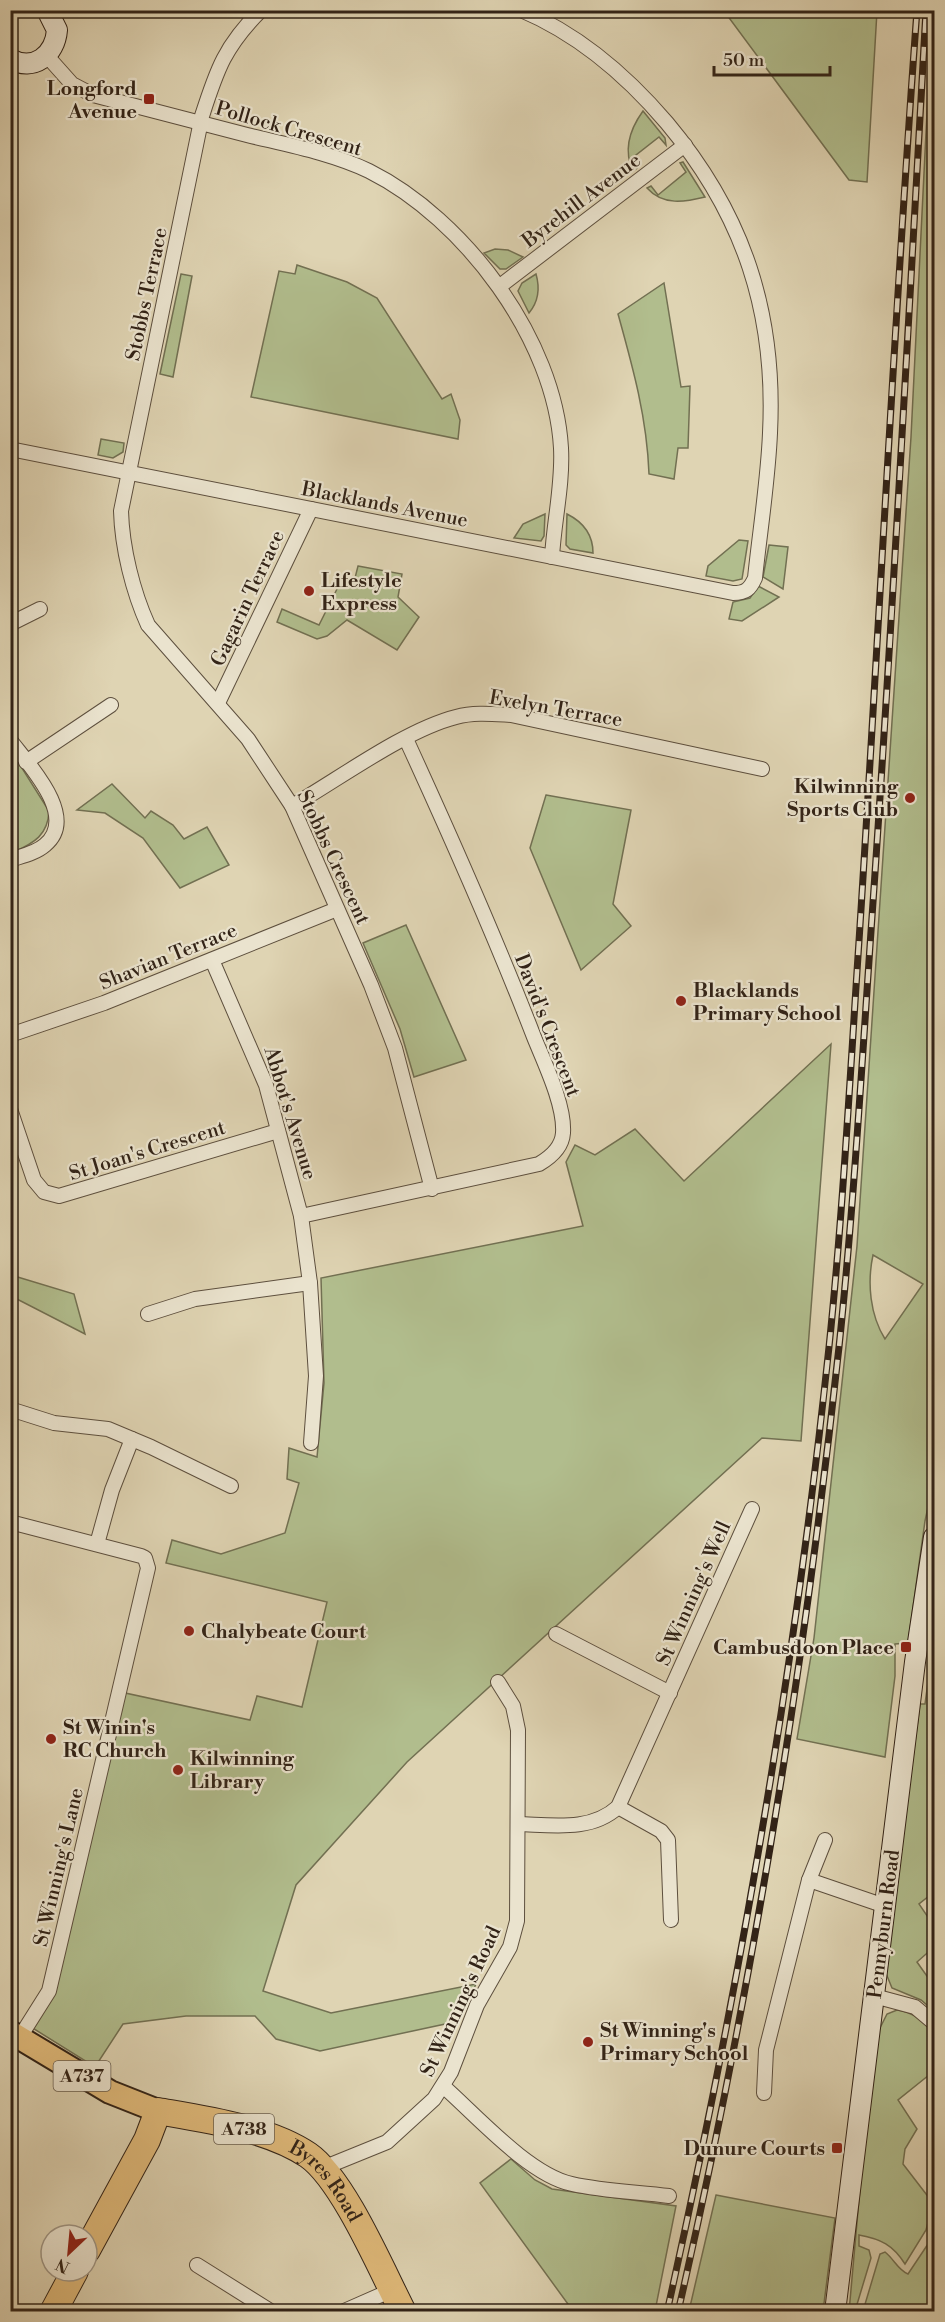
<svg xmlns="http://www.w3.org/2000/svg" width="945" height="2322" font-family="'Libre Bodoni',serif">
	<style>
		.green { fill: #b1bd8d; stroke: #727052; stroke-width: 1.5; fill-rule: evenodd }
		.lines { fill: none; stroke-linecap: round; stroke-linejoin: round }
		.street-casing { stroke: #5d4f3e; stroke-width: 16 }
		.secondary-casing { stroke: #322317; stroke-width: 22 }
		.primary-casing { stroke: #322317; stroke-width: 26 }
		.highway-casing { stroke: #322317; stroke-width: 28 }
		.street { stroke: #eae3ce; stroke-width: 14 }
		.secondary { stroke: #eae3ce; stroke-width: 20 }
		.primary { stroke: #e0ba7a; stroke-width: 22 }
		.highway { stroke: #e0ba7a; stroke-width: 26 }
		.rail-casing { stroke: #322317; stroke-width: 7 }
		.rail { stroke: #eae3ce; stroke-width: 4.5; stroke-dasharray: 14; stroke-linecap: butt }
		.poi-dot { fill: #8f2418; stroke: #eae3ce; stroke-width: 2 }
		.labels { text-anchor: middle; stroke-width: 4.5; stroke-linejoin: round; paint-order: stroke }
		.shield { fill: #eae3ce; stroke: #695d4e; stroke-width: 1.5 }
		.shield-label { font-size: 18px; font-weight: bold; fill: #322317 }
		.poi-label { font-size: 20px; font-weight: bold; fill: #322317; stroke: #eae3ce; text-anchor: start }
		.street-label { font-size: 20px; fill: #322317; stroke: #eae3ce }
	</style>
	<rect width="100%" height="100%" fill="#dfd4b3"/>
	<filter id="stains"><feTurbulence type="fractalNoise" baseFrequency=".00333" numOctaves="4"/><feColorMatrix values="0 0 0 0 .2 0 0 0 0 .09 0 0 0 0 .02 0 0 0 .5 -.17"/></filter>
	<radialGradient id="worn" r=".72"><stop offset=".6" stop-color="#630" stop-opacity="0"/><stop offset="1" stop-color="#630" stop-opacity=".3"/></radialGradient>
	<!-- green -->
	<g class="green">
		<path d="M724,11H877L867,182L849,180Z"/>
		<path d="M932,11H934V1480L925,1521L908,1643L895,1644V1676L885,1757L797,1739L814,1638L857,1246L911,437ZM873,1255L923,1284L885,1339C870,1315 867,1283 873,1255Z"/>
		<path d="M643,111L665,138L666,145L659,137L631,159L637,168L633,171C623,150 630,129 643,111Z"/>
		<path d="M683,162L705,197C685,202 663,206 647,188L651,186L658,195L686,172L680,163Z"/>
		<path d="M495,249L508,250L523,257L506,269H500L484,253Z"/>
		<path d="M297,265L347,282L377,298L442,399L451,394L460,420L458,439L251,397L279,271L295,274Z"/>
		<path d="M181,274L192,276L173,377L160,374Z"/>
		<path d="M536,274C540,288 539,301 529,313L518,291L522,283Z"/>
		<path d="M664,283L681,387L690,386L688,448H678L674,479L649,474C647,418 633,368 618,314Z"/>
		<path d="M101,439L124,443L123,452L113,458L98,455Z"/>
		<path d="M545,514L544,536L541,541L514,538L523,524Z"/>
		<path d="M567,514C583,522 593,534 593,553L570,549L566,545Z"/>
		<path d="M739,540L748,541L742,579L733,581L706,576L708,566Z"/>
		<path d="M769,545L788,547L783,589L763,577Z"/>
		<path d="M358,566L402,574L398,597L419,617L397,650L347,620L327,636L317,639L277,622L282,609L319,625L341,581L354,582Z"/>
		<path d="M758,586L779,597L742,621L729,619L733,602L750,598Z"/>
		<path d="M15,757L49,811C48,835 34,843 14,852L11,842L10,759Z"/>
		<path d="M112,784L145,818L151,811L173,825L184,839L207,827L229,865L180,888L143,838L105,813L77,810Z"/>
		<path d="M546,795L631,810L613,904L631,926L581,970L530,848Z"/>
		<path d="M406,925L466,1060L414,1077L400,1029L363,943Z"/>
		<path d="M831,1044L801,1441L762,1438L407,1762L296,1885L263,1991L331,2013L476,1984L459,2021L320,2051L276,2039L255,2016H186L123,2024L95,2067L31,2027L55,1988L125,1693L250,1720L257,1696L302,1707L327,1602L166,1563L172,1540L221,1554L285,1533L299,1483L287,1479L289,1448L317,1457L324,1383L321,1278L583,1226L566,1162L575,1145L595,1155L635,1129L684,1181Z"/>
		<path d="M11,1275L74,1294L85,1334L11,1296Z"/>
		<path d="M934,1657V1794L932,1797L934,1801V1892L919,1904L934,1926V1947L917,1962L934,1986V2011L921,2000L892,1988L885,1971L920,1704H925L930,1667Z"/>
		<path d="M897,2010C914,2012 924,2022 934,2034V2071L898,2100L917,2129L905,2149L903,2164L933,2203L926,2230L905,2264C893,2245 881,2239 859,2235V2246L869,2250L871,2258L855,2311L849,2312L862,2166L879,2030L887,2014Z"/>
		<path d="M511,2159L535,2180L552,2189L676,2206L655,2311H573L480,2183Z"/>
		<path d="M716,2195L835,2218L823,2311H689Z"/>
		<path d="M932,2238L934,2308L930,2312L863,2311L880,2254L885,2252C894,2259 898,2270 908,2274Z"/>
	</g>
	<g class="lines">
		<defs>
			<g id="street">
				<path d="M261,10C225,46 217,69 202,116L121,511C122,548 133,592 148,625L248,739L292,806L371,985L395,1048L432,1189"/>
				<path d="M47,56L72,84L93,95C145,109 196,122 247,135C288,145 331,153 369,171C465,219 555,340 561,448C563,484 554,521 552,557"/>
				<path d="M500,286L685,145"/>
				<path d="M10,449L733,593C746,593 750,589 755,578C760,530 768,481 770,433C776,313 744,215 667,123C627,76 578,34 521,10"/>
				<path d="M10,624L40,609"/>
				<path d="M218,703L311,509"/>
				<path d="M10,740C29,765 79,817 45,845C36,853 22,856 10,860"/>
				<path d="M26,762L111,705"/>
				<path d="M292,806C339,779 405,730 456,717C474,712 493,714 511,715L762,769"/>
				<path d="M10,1035L104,1003L337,909"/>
				<path d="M10,1109L34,1180L44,1192L59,1196L278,1131"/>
				<path d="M301,1216L539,1164C551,1157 562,1148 563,1133C565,1105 544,1062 534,1037C495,936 451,837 406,739"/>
				<path d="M310,1283L316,1376L311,1443"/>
				<path d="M148,1314L195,1299L310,1283L301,1216L266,1085L212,960"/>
				<path d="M10,1409L54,1423L108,1429L151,1447L231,1486"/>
				<path d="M10,1522L141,1556L145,1558L148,1568L49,1991L20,2037"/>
				<path d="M97,1544L112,1490L132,1439"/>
				<path d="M556,1634L670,1693"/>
				<path d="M618,1807L661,1831L668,1840L671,1920"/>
				<path d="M518,1824C552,1825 591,1832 618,1807L752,1509"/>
				<path d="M809,1880L885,1906"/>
				<path d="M874,1996L915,2007L934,2023"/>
				<path d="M443,2086C476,2115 529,2175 572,2184C603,2191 637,2192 669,2196"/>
				<path d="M764,2093L766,2050L809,1880L825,1840"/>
				<path d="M323,2168L387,2142L434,2099L451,2072L477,2005L510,1947L517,1921L518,1730L513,1706L498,1682"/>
				<path d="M197,2265L272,2312"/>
				<path d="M342,2312L392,2290"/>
			</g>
			<g id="secondary">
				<path d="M10,59C34,72 55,55 57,30L47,10"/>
				<path d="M835,2312L915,1662L934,1537"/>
			</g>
			<path id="primary" d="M10,2032L110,2092L158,2111"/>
			<g id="highway">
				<path id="s1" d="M87,2250L147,2140L158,2111C204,2119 268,2128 308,2155C343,2179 382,2271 403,2312"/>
				<path d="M53,2312L75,2271"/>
			</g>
		</defs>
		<!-- street casing -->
		<use href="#street" class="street-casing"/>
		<!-- secondary casing -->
		<use href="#secondary" class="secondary-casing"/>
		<!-- primary casing -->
		<use href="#primary" class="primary-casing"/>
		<!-- highway casing -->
		<use href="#highway" class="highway-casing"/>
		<!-- street -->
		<use href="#street" class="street"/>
		<!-- secondary -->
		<use href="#secondary" class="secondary"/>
		<!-- primary -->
		<use href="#primary" class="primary"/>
		<!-- highway -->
		<use href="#highway" class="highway"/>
		<defs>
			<g id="rail">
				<path d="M667,2312C738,1994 795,1671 829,1347C843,1212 850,1076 859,941C879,631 894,320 917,10"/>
				<path d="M678,2312C751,1994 804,1671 839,1347C854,1204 862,1061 872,917C893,615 909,313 926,10"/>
			</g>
		</defs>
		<!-- rail casing -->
		<use href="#rail" class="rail-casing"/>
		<!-- rail -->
		<use href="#rail" class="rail"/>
	</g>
	<!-- markers -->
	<g class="poi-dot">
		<rect x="143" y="93" width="12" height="12" rx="3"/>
		<circle cx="309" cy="591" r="6"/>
		<circle cx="910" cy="798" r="6"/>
		<circle cx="681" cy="1001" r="6"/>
		<circle cx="189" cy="1631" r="6"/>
		<rect x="900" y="1641" width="12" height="12" rx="3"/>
		<circle cx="51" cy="1739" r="6"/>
		<circle cx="178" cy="1770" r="6"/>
		<circle cx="588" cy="2042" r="6"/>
		<rect x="831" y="2142" width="12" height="12" rx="3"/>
	</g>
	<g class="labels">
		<!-- shield labels -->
		<g class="shield">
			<rect x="53.5" y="2061" width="57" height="30" rx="4.5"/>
			<rect x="214" y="2114" width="60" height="30" rx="4.5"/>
		</g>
		<g class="shield-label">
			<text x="82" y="2082">A737</text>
			<text x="244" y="2135">A738</text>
		</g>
		<!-- poi labels -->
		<g class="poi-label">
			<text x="137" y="95" text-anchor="end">Longford<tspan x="137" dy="23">Avenue</tspan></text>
			<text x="321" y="587">Lifestyle<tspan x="321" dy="23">Express</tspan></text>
			<text x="898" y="793" text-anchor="end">Kilwinning<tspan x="898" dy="23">Sports Club</tspan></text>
			<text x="693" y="997">Blacklands<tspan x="693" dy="23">Primary School</tspan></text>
			<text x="201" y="1638">Chalybeate Court</text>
			<text x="894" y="1654" text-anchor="end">Cambusdoon Place</text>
			<text x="63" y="1734">St Winin's<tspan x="63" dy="23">RC Church</tspan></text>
			<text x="190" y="1765">Kilwinning<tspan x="190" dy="23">Library</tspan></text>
			<text x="600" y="2037">St Winning's<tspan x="600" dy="23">Primary School</tspan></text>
			<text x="825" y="2155" text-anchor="end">Dunure Courts</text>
		</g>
		<!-- street labels -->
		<g class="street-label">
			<text transform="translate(289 128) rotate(16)" y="7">Pollock Crescent</text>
			<text transform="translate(581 200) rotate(-37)" y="7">Byrehill Avenue</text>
			<text transform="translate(146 294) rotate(-78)" y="7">Stobbs Terrace</text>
			<text transform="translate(385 504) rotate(11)" y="7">Blacklands Avenue</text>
			<text transform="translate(247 598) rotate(-65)" y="7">Gagarin Terrace</text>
			<text transform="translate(556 708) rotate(10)" y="7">Evelyn Terrace</text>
			<text transform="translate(334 857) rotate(65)" y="7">Stobbs Crescent</text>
			<text transform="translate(168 956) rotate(-22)" y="7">Shavian Terrace</text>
			<text transform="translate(548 1025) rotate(69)" y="7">David's Crescent</text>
			<text transform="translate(291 1113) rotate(73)" y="7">Abbot's Avenue</text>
			<text transform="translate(147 1150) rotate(-17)" y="7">St Joan's Crescent</text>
			<text transform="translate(693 1593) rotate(-66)" y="7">St Winning's Well</text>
			<text transform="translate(58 1867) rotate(-77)" y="7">St Winning's Lane</text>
			<text transform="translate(883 1924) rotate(-83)" y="7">Pennyburn Road</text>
			<text transform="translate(460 2001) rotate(-65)" y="7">St Winning's Road</text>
			<text dy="7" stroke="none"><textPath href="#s1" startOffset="345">Byres Road</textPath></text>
		</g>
	</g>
	<!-- margin -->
	<rect width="945" height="2322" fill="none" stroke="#dfd4b3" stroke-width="36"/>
	<rect x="12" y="12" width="921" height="2298" fill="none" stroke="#322317" stroke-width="3"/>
	<rect x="18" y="18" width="909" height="2286" fill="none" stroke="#322317" stroke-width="1.5"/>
	<!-- north arrow -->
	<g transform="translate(69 2253) rotate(206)"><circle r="28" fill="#eae3ce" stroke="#a09685" stroke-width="1.5"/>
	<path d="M0-4.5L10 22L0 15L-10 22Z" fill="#8f2418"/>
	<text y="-9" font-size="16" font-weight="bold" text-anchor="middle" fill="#322317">N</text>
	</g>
	<!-- scale -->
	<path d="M714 66v9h116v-9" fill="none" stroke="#322317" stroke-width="3"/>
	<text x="723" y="66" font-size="18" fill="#322317" stroke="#eae3ce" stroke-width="4.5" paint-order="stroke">50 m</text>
	<rect width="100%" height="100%" filter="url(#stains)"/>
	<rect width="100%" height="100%" fill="url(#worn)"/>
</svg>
